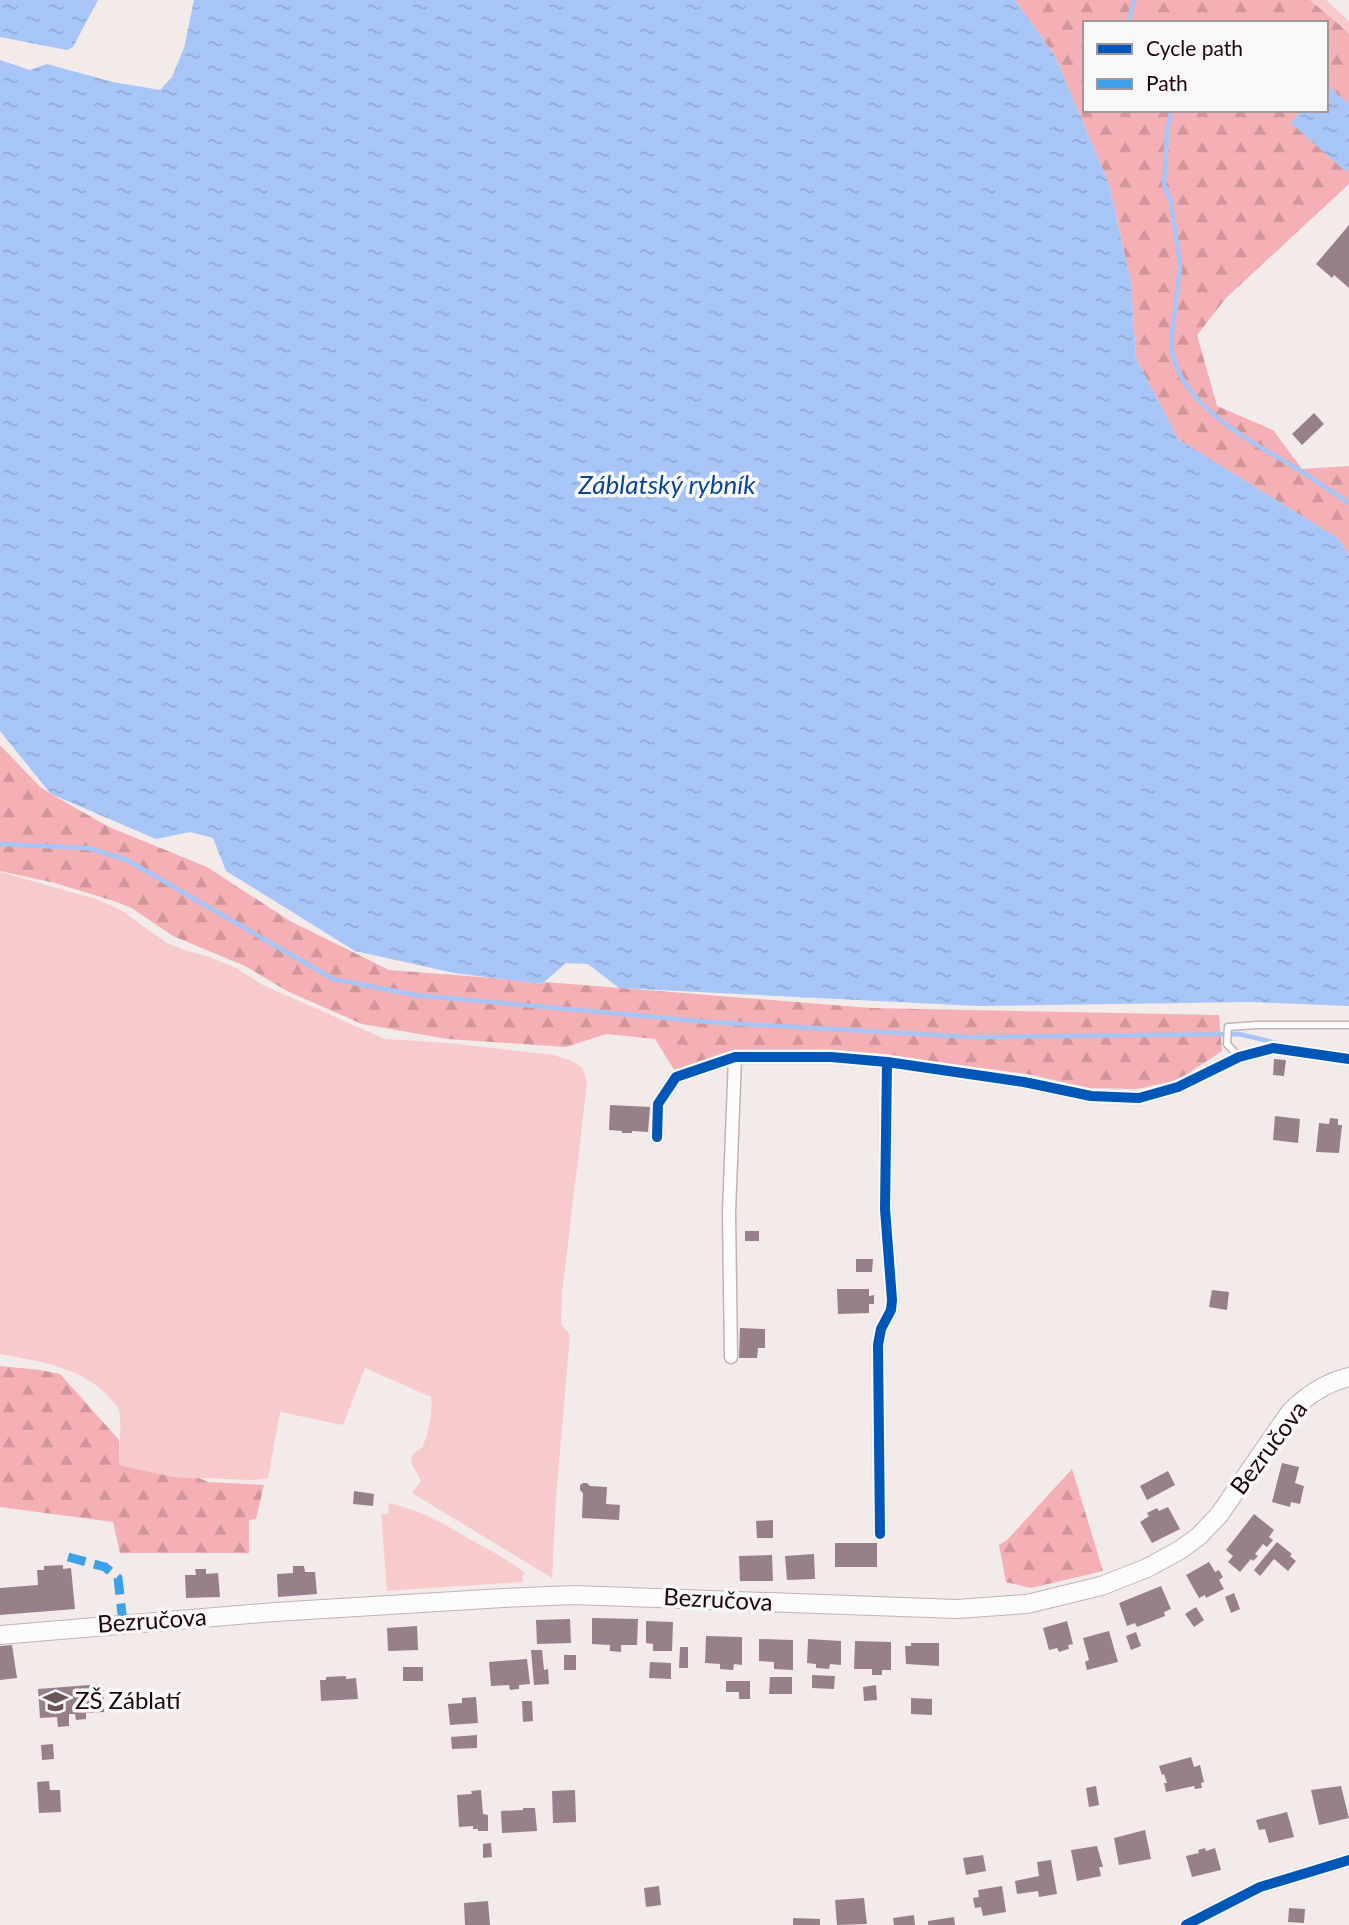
<svg xmlns="http://www.w3.org/2000/svg" width="1349" height="1925" font-family="Lato,sans-serif">
	<style>
		.green { fill: #f7cbcc }
		.forest { fill: url(#forest-firs); fill-rule: evenodd }
		.water { fill: url(#water-ripples) }
		.lines { fill: none; stroke-linecap: round; stroke-linejoin: round }
		.stream { stroke: #a7c6f7; stroke-width: 4.5 }
		.building { fill: #98808a }
		.service-casing { stroke: #c4b1b2; stroke-width: 9 }
		.minor-casing { stroke: #c4b1b2; stroke-width: 15 }
		.secondary-casing { stroke: #c4b1b2; stroke-width: 20 }
		.service { stroke: #fdfcfc; stroke-width: 6 }
		.minor { stroke: #fdfcfc; stroke-width: 12 }
		.secondary { stroke: #fdfcfc; stroke-width: 18 }
		.quiet { stroke: #3da1e9; stroke-width: 9; stroke-dasharray: 18 9; stroke-linecap: butt }
		.cycleway-casing { stroke: #f8f8f8; stroke-width: 15 }
		.cycleway { stroke: #0057b8; stroke-width: 10 }
		.labels { text-anchor: middle; stroke-width: 7; stroke-linejoin: round; paint-order: stroke }
		.street-label { font-size: 24px; fill: #200608; stroke: #f8f8f8 }
		.poi-label { font-size: 24px; fill: #200608; stroke: #f8f8f8; text-anchor: start }
		.water-label { font-size: 26px; font-style: italic; fill: #0b4692; stroke: #f8f8f8 }
	</style>
	<defs>
		<pattern id="forest-firs" width="22" height="20" patternUnits="userSpaceOnUse" patternTransform="scale(1.75)"><rect width="22" height="20" fill="#f4b0b4"/><path d="M5 1l3.5 6h-7zM16 11l3.5 6h-7z" fill="#d19699"/></pattern>
		<pattern id="water-ripples" width="26" height="14" patternUnits="userSpaceOnUse" patternTransform="scale(1.75)"><rect width="26" height="14" fill="#a7c6f7"/><path d="M2 4q2-2 4 0t4 0M15 11q2-2 4 0t4 0" fill="none" stroke="#8fa9d2"/></pattern>
	</defs>
	<rect width="100%" height="100%" fill="#f3eaea"/>
	<!-- green -->
	<g class="green">
		<path d="M1310,0H1326L1349,21V33Z"/>
		<path d="M0,872L96,899L121,910L167,943L184,950L207,956L236,968L263,985L385,1039L449,1043L553,1055L570,1060L583,1068L587,1084L562,1293L561,1324L570,1335L556,1498L552,1578L412,1493L421,1481C415,1467 402,1457 422,1448C429,1432 433,1414 431,1397L365,1368L343,1425L280,1412L268,1478L253,1480L173,1477L119,1465C119,1453 122,1419 119,1410C116,1404 110,1398 105,1393C77,1366 37,1361 0,1354Z"/>
		<path d="M388,1503C420,1509 445,1525 473,1541C491,1551 509,1560 525,1573L522,1576L523,1582L387,1591L381,1514H389Z"/>
	</g>
	<!-- forest -->
	<g class="forest">
		<path d="M1015,0H1310L1349,33V184L1226,298L1197,335L1217,406L1273,430L1302,469L1349,466V556L1339,539L1178,439L1136,358L1131,283L1109,184L1055,56ZM1085,23H1326V110H1085Z"/>
		<path d="M0,745L40,787L51,794L109,827L207,867L290,921L389,970L494,978L542,984L545,982L871,1008L1219,1015L1222,1051L1178,1080L1137,1089L1090,1088L1027,1074L828,1049L728,1055L675,1071L655,1039L606,1034L566,1047L448,1039L362,1024L287,991L245,966L173,936L133,909L117,902L55,883L0,871Z"/>
		<path d="M0,1366L40,1370L60,1374L119,1440V1465L173,1477L199,1478L208,1482L264,1485L256,1519L249,1520V1553H120L113,1522L0,1507Z"/>
		<path d="M1072,1469L1103,1571L1031,1588L1006,1582L999,1545L1007,1540Z"/>
	</g>
	<!-- water -->
	<g class="water">
		<path d="M0,0H98L73,47L67,50L0,37Z"/>
		<path d="M194,0H1015L1055,56L1109,184L1131,283L1136,358L1178,439L1339,539L1349,556V1006L1250,1002L978,1006L619,988L588,964L566,963L542,984L454,973L355,951L226,871L213,838L190,832L156,839L51,794L0,731V60L30,70L47,64L113,82L160,90L172,77L184,48Z"/>
		<path d="M1326,84L1349,104V168L1346,172L1291,123L1301,110H1326Z"/>
	</g>
	<g class="lines">
		<!-- stream -->
		<g class="stream">
			<path d="M1128,23L1134,0"/>
			<path d="M1171,110L1167,132L1164,184L1171,203L1180,266L1171,341C1172,404 1257,444 1304,473C1319,483 1334,493 1349,503"/>
			<path d="M0,844L88,848L127,860L333,979L415,995L709,1022L971,1037L1239,1034L1277,1043"/>
		</g>
	</g>
	<!-- building -->
	<g class="building">
		<path d="M1349,225V288L1334,275L1332,278L1316,264Z"/>
		<path d="M1314,413L1324,424L1302,445L1292,434Z"/>
		<path d="M1274,1059L1286,1060L1284,1076L1273,1075Z"/>
		<path d="M610,1105L650,1107L648,1132L632,1131V1133H622V1131L609,1130Z"/>
		<path d="M1275,1116L1300,1119L1298,1143L1273,1140Z"/>
		<path d="M1330,1118L1338,1119V1125H1342L1339,1153L1316,1152L1319,1123L1329,1124Z"/>
		<rect x="745" y="1231" width="14" height="10"/>
		<path d="M856,1259H873L872,1272H856Z"/>
		<path d="M837,1289H869V1296L874,1295V1304H869V1313L838,1314Z"/>
		<path d="M1212,1290L1229,1292L1227,1310L1209,1307Z"/>
		<path d="M740,1328L765,1329V1348H758L757,1358H739Z"/>
		<path d="M1282,1463L1299,1467L1295,1483L1304,1486L1300,1504L1291,1502L1290,1507L1272,1502Z"/>
		<path d="M1168,1471L1175,1485L1147,1500L1140,1486Z"/>
		<path d="M583,1483H587L590,1486L607,1487L606,1504L620,1505L619,1520L582,1518L583,1493L580,1490V1485Z"/>
		<path d="M354,1491L374,1494L373,1506L353,1504Z"/>
		<path d="M1168,1507L1180,1529L1152,1543L1140,1522L1149,1516L1147,1513L1157,1508L1159,1511Z"/>
		<path d="M1254,1514L1274,1530L1269,1537L1273,1540L1267,1547L1263,1544L1255,1554L1258,1556L1253,1561L1251,1559L1240,1572L1228,1562L1233,1556L1226,1550Z"/>
		<path d="M773,1520V1538H757L756,1521Z"/>
		<path d="M1277,1542L1292,1554L1290,1556L1296,1561L1288,1571L1274,1559L1260,1576L1254,1570Z"/>
		<rect x="835" y="1543" width="42" height="24"/>
		<path d="M814,1554L815,1579L787,1580L785,1556Z"/>
		<path d="M772,1555L773,1581H740L739,1556Z"/>
		<path d="M1209,1562L1215,1572L1219,1570L1223,1577L1219,1580L1224,1589L1206,1598L1205,1595L1199,1598L1186,1575Z"/>
		<path d="M63,1565V1569L71,1568L75,1609L0,1615V1588L38,1585L37,1570H44V1566Z"/>
		<path d="M293,1566H304L305,1572H315L317,1594L278,1597L277,1574L293,1573Z"/>
		<path d="M195,1569H206V1574L218,1573L220,1597L186,1598L185,1575H196Z"/>
		<path d="M1161,1586L1171,1609L1164,1612L1165,1616L1137,1627L1135,1623L1127,1626L1119,1603Z"/>
		<path d="M1234,1593L1240,1609L1231,1613L1225,1597Z"/>
		<path d="M1196,1607L1204,1620L1194,1627L1185,1614Z"/>
		<path d="M592,1618L638,1619L637,1645H621V1652L610,1651V1645L592,1644Z"/>
		<path d="M570,1619L571,1643L537,1644L536,1620Z"/>
		<path d="M646,1621L673,1622L672,1651H653V1644L646,1643Z"/>
		<path d="M1067,1621L1073,1644L1068,1645L1069,1649L1065,1650L1059,1652L1057,1648L1049,1650L1043,1628Z"/>
		<path d="M417,1626L418,1650L388,1651L387,1628Z"/>
		<path d="M1109,1631L1118,1662L1087,1670L1085,1662L1089,1660L1083,1638Z"/>
		<path d="M1136,1632L1141,1646L1131,1650L1126,1636Z"/>
		<path d="M706,1636L742,1637V1665L734,1664L733,1670L720,1669V1664L705,1663Z"/>
		<path d="M759,1639L793,1640V1670L774,1669V1662L759,1661Z"/>
		<path d="M808,1639L841,1641V1665L830,1664L829,1669L816,1668V1664L807,1663Z"/>
		<path d="M855,1641L891,1642V1670H882V1675H872V1669H854Z"/>
		<path d="M911,1643H939V1666L906,1664L905,1646H911Z"/>
		<path d="M12,1645L17,1678L0,1680V1646Z"/>
		<path d="M680,1647H688V1668H679Z"/>
		<path d="M531,1650H542L544,1670L548,1669L549,1684L534,1685Z"/>
		<rect x="564" y="1655" width="12" height="15"/>
		<path d="M527,1659L530,1684L519,1685V1689L510,1690L509,1685L491,1686L489,1662Z"/>
		<path d="M650,1662L671,1663V1679L649,1678Z"/>
		<rect x="403" y="1667" width="20" height="14"/>
		<path d="M812,1675L835,1676L834,1689L812,1688Z"/>
		<path d="M346,1676V1679L356,1678L358,1699L321,1701L320,1680H326V1677Z"/>
		<path d="M770,1677H792V1694H769Z"/>
		<path d="M726,1681H750V1699H739V1692H726Z"/>
		<path d="M103,1684L104,1712L86,1713V1719L76,1720L75,1714H69V1726L58,1727L57,1717L40,1718L38,1689Z"/>
		<path d="M876,1685L877,1700L864,1701L863,1687Z"/>
		<path d="M476,1697L478,1723L450,1725L448,1704L462,1703V1698Z"/>
		<path d="M911,1698L932,1699V1715L911,1714Z"/>
		<path d="M522,1701H532L533,1721L523,1722Z"/>
		<path d="M477,1735V1748L452,1749L451,1737Z"/>
		<path d="M53,1744L54,1759L42,1760L41,1745Z"/>
		<path d="M1191,1757L1194,1767L1200,1765L1204,1782L1201,1783L1202,1788L1195,1789L1194,1786L1166,1792L1164,1783H1167L1164,1774L1162,1775L1159,1766Z"/>
		<path d="M49,1781L50,1790H60L61,1812L39,1813L37,1782Z"/>
		<path d="M1096,1786L1099,1805L1089,1807L1086,1788Z"/>
		<path d="M1341,1786L1349,1818L1319,1825L1311,1790Z"/>
		<path d="M481,1790L483,1814L488,1815V1831H478V1829H473V1826L459,1827L457,1795L472,1794L471,1791Z"/>
		<path d="M575,1790L576,1822L553,1823L552,1791Z"/>
		<path d="M523,1808H535L537,1831L502,1833L501,1811L523,1810Z"/>
		<path d="M1287,1812L1294,1837L1269,1843L1265,1829L1259,1830L1256,1820Z"/>
		<path d="M1145,1830L1151,1859L1119,1865L1114,1838Z"/>
		<path d="M491,1843L492,1857L483,1858V1844Z"/>
		<path d="M1097,1846L1103,1867H1099L1101,1876L1077,1881L1071,1850Z"/>
		<path d="M1205,1848L1206,1851L1215,1848L1221,1870L1192,1877L1186,1856L1199,1853L1198,1850Z"/>
		<path d="M983,1855L986,1871L966,1875L963,1858Z"/>
		<path d="M1051,1860L1057,1894L1039,1897L1038,1891L1017,1894L1015,1881L1039,1876L1037,1862Z"/>
		<path d="M659,1886L661,1905L646,1907L644,1888Z"/>
		<path d="M1002,1886L1006,1912L983,1916L981,1907L975,1908L973,1898L979,1897L978,1890Z"/>
		<path d="M864,1898L867,1924L837,1925L835,1900Z"/>
		<path d="M488,1901L490,1925H465L464,1903Z"/>
		<path d="M1289,1908L1305,1909L1304,1923L1288,1922Z"/>
		<path d="M914,1915L915,1925H894L893,1918Z"/>
		<path d="M954,1917L955,1925H928V1921Z"/>
		<path d="M793,1918L820,1919V1925H793Z"/>
	</g>
	<g class="lines">
		<defs>
			<path id="service" d="M1239,1057L1227,1044L1228,1027L1257,1025H1349"/>
			<g id="minor">
				<path d="M657,1137L658,1104L676,1077L735,1057H831L887,1062L1024,1082L1091,1096L1139,1098L1178,1087L1239,1057L1273,1048L1349,1059"/>
				<path d="M731,1357L729,1212L735,1057"/>
				<path d="M880,1534L878,1345L881,1329L891,1310L892,1300L885,1209L887,1062"/>
				<path d="M1186,1925L1260,1887L1349,1860"/>
			</g>
			<path id="secondary" d="M0,1635L275,1612L503,1598L574,1595L957,1609L1027,1604L1101,1586L1147,1568L1180,1550L1199,1536L1219,1515L1290,1412C1307,1395 1325,1383 1349,1377"/>
		</defs>
		<!-- service casing -->
		<use href="#service" class="service-casing"/>
		<!-- minor casing -->
		<use href="#minor" class="minor-casing"/>
		<!-- secondary casing -->
		<use href="#secondary" class="secondary-casing"/>
		<!-- service -->
		<use href="#service" class="service"/>
		<!-- minor -->
		<use href="#minor" class="minor"/>
		<!-- secondary -->
		<use href="#secondary" class="secondary"/>
		<!-- quiet -->
		<path class="quiet" d="M68,1557L105,1567L118,1578L123,1623"/>
		<defs>
			<g id="cycleway">
				<path d="M657,1137L658,1104L676,1077L735,1057H831L887,1062L1024,1082L1091,1096L1139,1098L1178,1087L1239,1057L1273,1048L1349,1059"/>
				<path d="M880,1534L878,1345L881,1329L891,1310L892,1300L885,1209L887,1062"/>
				<path d="M1186,1925L1260,1887L1349,1860"/>
			</g>
		</defs>
		<!-- cycleway casing -->
		<use href="#cycleway" class="cycleway-casing"/>
		<!-- cycleway -->
		<use href="#cycleway" class="cycleway"/>
	</g>
	<!-- icons -->
	<defs>
		<symbol id="school-bare" viewBox="-9 -9 18 18"><path d="M0-5L7-2L0 1L-7-2ZM-4 1L0 2.5L4 1V4Q0 6-4 4Z" fill="#6a5657" stroke="#f8f8f8" stroke-width="2.5" paint-order="stroke"/></symbol>
	</defs>
	<g fill-rule="evenodd">
		<use href="#school-bare" x="38" y="1684" width="35" height="35"/>
	</g>
	<g class="labels">
		<!-- street labels -->
		<g class="street-label">
			<text transform="translate(1269 1448) rotate(-53)" y="8">Bezručova</text>
			<text transform="translate(718 1600) rotate(3)" y="8">Bezručova</text>
			<text transform="translate(152 1621) rotate(-4)" y="8">Bezručova</text>
		</g>
		<!-- poi labels -->
		<g class="poi-label">
			<text x="75" y="1709">ZŠ Záblatí</text>
		</g>
		<!-- water labels -->
		<g class="water-label">
			<text x="667" y="494">Záblatský rybník</text>
		</g>
	</g>
	<!-- legend -->
	<rect x="1083" y="21" width="245" height="91" fill="#f8f8f8" stroke="#a29798" stroke-width="2"/>
	<rect x="1097" y="44" width="35" height="10" fill="#0057b8" stroke="#a29798" stroke-width="2"/>
	<text x="1146" y="56" font-size="21" fill="#200608">Cycle path</text>
	<rect x="1097" y="79" width="35" height="10" fill="#3da1e9" stroke="#a29798" stroke-width="2"/>
	<text x="1146" y="91" font-size="21" fill="#200608">Path</text>
</svg>
